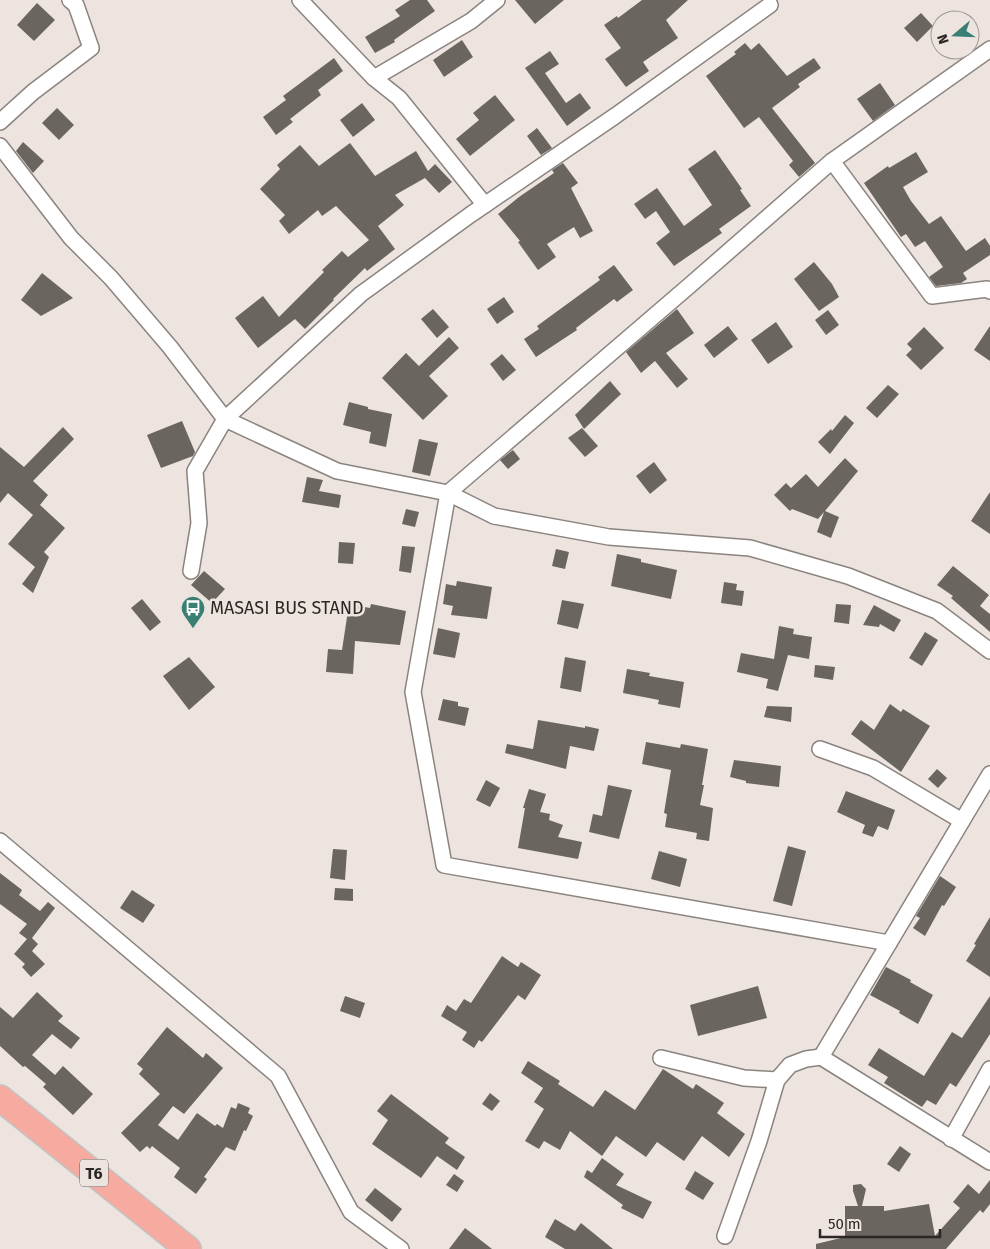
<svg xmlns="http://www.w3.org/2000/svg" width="990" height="1249" font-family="'Fira Sans',sans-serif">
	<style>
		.building { fill: #6a655f }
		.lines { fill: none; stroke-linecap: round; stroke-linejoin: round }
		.minor-casing { stroke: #8b837e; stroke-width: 18 }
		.trunk-casing { stroke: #c3c3c2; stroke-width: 28 }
		.minor { stroke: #fff; stroke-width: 15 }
		.trunk { stroke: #f6aaa0; stroke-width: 25 }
		.labels { text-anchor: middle; stroke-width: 5; stroke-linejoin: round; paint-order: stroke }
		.shield { fill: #ede4df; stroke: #64605d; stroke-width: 1 }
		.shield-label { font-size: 16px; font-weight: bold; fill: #2a2725 }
		.poi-label { font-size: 18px; fill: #2a2725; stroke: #ede4df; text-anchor: start }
	</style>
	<rect width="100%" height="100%" fill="#ede4df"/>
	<!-- building -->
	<g class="building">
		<path d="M410,0H427L435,11L394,40L395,42L375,53L365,37L400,16L395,10Z"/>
		<path d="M515,0H564L535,24Z"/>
		<path d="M642,0H688L666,20L678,38L643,62L649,71L626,87L605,59L621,48L604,25L617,16L618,18Z"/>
		<path d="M37,3L55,20L34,41L17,25Z"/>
		<path d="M921,13L933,26L917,42L904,28Z"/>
		<path d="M462,40L473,57L444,77L433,60Z"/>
		<path d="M745,43L751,50L759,43L787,76L814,58L821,68L798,84L800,87L772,108L815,163L799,177L789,165L793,161L759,117L744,128L706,76L736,54L734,52Z"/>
		<path d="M550,51L559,64L545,73L566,103L580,93L591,108L567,126L525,68Z"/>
		<path d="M334,58L343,71L318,90L321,95L290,119L293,122L276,135L263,117L286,100L283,96Z"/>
		<path d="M880,83L895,105L873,121L857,99Z"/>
		<path d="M495,95L515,120L470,156L456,139L479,120L473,113Z"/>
		<path d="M362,103L375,120L353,137L340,120Z"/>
		<path d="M57,108L74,125L59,140L42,123Z"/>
		<path d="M537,128L552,148L541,155L527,136Z"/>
		<path d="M23,142L44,161L33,173L16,151Z"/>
		<path d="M350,143L375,176L416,151L428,171L435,164L452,182L439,193L425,178L395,195L404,205L378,226L395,249L367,271L365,268L333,299L334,300L305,329L295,319L258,348L235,318L263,296L279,317L324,272L322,270L342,251L348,257L369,240L336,206L322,216L318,210L289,234L279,221L285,215L260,189L280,169L277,165L300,145L319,166Z"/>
		<path d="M715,150L742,189L740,190L751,206L719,229L722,233L674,266L656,243L670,232L656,211L645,219L634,204L657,188L684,226L712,205L688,169Z"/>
		<path d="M916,152L928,172L903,187L911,201L929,224L941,216L966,251L985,238L990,246V255L963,273L967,279L961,283L936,286L929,277L943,267L925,241L915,247L906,234L901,237L864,183L888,166L889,168Z"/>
		<path d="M563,163L578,183L571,188L593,231L580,238L574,227L547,244L556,257L538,270L518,242L520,241L498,214L519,197L554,173L552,170Z"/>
		<path d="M814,262L832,284L839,297L819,311L794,279Z"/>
		<path d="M614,265L633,290L617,302L614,299L576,328L577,330L536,357L524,339L539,329L537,326L600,280L598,277Z"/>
		<path d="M42,273L73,298L41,316L21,300Z"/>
		<path d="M504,297L514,312L497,324L487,309Z"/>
		<path d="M433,309L449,327L437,338L421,319Z"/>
		<path d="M677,309L694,333L666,353L688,379L677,388L655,361L641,373L626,352Z"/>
		<path d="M828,310L839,325L826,335L815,320Z"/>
		<path d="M776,322L793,347L768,364L751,340Z"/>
		<path d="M728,326L738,339L714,358L704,345Z"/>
		<path d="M990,326V361L974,350Z"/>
		<path d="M924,327L944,348L921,370L906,355L912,349L907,344Z"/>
		<path d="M449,337L459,348L429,376L448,396L423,420L382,378L406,353L419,366Z"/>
		<path d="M502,354L516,370L503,381L490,364Z"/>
		<path d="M610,381L621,394L584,429L575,415Z"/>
		<path d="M888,385L899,394L877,418L866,408Z"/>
		<path d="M349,402L368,407V409L392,414L386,447L369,443L371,432L343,425Z"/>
		<path d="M845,415L854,423L830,454L818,442L831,429L832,431Z"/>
		<path d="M182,421L195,452L193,456L161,468L147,435Z"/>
		<path d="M63,427L74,439L33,481L48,495L40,505L65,528L44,552L49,557L33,593L22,584L35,567L8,544L33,515L8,493L0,503V447L24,467Z"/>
		<path d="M582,428L598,446L585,457L568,438Z"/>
		<path d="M419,439L438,443L430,476L412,472Z"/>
		<path d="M513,450L520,459L508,469L500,460Z"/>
		<path d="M845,458L858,471L825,511L839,517L831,538L817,532L824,512L818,519L792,509L790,511L774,495L786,483L791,488L806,474L818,487Z"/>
		<path d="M654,462L667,480L650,494L636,476Z"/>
		<path d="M307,477L323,480L319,491L341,495L339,508L302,502Z"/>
		<path d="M990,492V534L971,521Z"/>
		<path d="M406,509L419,512L415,527L402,524Z"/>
		<path d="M339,542L355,543L353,564L338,563Z"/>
		<path d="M402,546L415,547L411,573L399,571Z"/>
		<path d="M556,549L569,552L565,569L552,566Z"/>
		<path d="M617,554L641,559V562L677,570L671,599L611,586Z"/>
		<path d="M953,566L989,595L980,606L990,614V632L951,598L953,596L937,585Z"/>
		<path d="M204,571L225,589L212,603L191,585Z"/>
		<path d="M457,581L492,587L487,619L451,615L453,606L443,604L446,584L456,586Z"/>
		<path d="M724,582L737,584L736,590L744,591L742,606L721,603Z"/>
		<path d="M142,599L161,622L150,631L131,608Z"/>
		<path d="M562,600L584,604L578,629L557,624Z"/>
		<path d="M349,604L370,608L371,604L406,611L400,645L355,641L353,674L326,672L328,649L342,650Z"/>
		<path d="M836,604L851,605L849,624L834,622Z"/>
		<path d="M874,605L901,620L894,632L880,624L879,627L863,625Z"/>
		<path d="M779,626L794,629L793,634L812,637L809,659L788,655L778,691L766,688L768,679L737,672L741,653L774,659Z"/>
		<path d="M438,628L460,633L455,658L433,654Z"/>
		<path d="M925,632L938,640L922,666L909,658Z"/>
		<path d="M189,657L215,687L189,710L163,676Z"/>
		<path d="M565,657L586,661L581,692L560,688Z"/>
		<path d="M815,665L835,667L833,680L814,677Z"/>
		<path d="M627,669L650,673L649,676L684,682L680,708L658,704L659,700L623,693Z"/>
		<path d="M443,699L458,702V706L469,708L465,726L438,720Z"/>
		<path d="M890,704L901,712L903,709L930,726L901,772L851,734L861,720L874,730Z"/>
		<path d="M767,706L792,707L791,722L764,717Z"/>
		<path d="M538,720L585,728V726L599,729L594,751L570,746L566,769L505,753L507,744L533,749Z"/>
		<path d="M646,742L680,748L681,744L708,749L702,785H704L700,805L713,808L709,841L696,839L697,833L665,827L667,814L664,813L671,770L642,764Z"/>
		<path d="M734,760L781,766L779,787L746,783V781L730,777Z"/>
		<path d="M937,769L947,778L938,788L928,779Z"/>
		<path d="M486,780L500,788L490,807L476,800Z"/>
		<path d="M608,785L632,790L619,839L589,832L593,814L602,816Z"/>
		<path d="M529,789L546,794L540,812L550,814L549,820L563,825L558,837L582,842L578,859L518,848L525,808H523Z"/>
		<path d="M846,791L895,810L888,830L878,826L873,837L862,833L865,825L837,812Z"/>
		<path d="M788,846L806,851L792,906L773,901Z"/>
		<path d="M333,849L347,850L345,880L330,878Z"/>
		<path d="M659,851L687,859L680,887L651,879Z"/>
		<path d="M0,873L22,890L19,895L40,911L48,902L55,908L32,938L38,944L32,951L45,964L31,977L22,967L25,964L14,954L27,939L19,933L27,924L0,904Z"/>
		<path d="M940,876L956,887L944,906L942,905L925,936L913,928L920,918L916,916Z"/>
		<path d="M335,888L353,889V901L334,900Z"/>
		<path d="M132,890L155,905L143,923L120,908Z"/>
		<path d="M990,917V977L966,961L976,945L974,944Z"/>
		<path d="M502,956L518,967L521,962L541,975L525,1000L518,995L482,1042L479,1040L474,1048L462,1040L467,1032L441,1016L447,1005L456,1011L464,999L471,1003Z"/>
		<path d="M886,967L911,980L910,982L933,995L918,1024L899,1013L900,1011L870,995Z"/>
		<path d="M758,986L767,1018L698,1036L690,1005Z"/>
		<path d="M37,992L63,1016L58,1021L80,1038L71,1049L52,1034L32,1055L55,1075L63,1066L93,1094L73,1115L43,1087L46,1084L25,1066L23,1067L0,1046V1007L13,1018Z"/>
		<path d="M345,996L365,1003L360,1018L340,1011Z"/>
		<path d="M990,996V1034L956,1087L950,1083L936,1105L927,1100L922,1107L884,1083L888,1077L868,1065L879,1048L924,1076L952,1032L962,1038Z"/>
		<path d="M167,1027L203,1058L206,1053L223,1068L184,1114L173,1106L158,1125L178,1140L197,1113L215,1126L217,1124L223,1128L231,1107L236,1109L238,1103L250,1108L248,1113L253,1116L246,1131L244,1130L235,1151L226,1147L204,1177L207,1179L196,1194L174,1177L180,1168L152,1146L150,1149L147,1146L140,1152L121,1133L160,1094L139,1074L143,1069L137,1064Z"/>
		<path d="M528,1061L560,1081L558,1084L593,1107L605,1090L635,1110L663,1069L693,1089L696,1084L724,1103L717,1113L745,1134L729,1157L702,1136L684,1161L657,1142L646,1157L616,1136L602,1156L570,1131L560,1150L544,1141L539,1149L525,1141L544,1109L534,1102L543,1088L521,1073Z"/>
		<path d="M490,1093L500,1101L492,1111L482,1104Z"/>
		<path d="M391,1094L449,1138L445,1143L465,1157L457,1170L437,1156L421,1178L372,1144L388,1120L377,1111Z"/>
		<path d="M900,1146L911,1154L899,1172L887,1164Z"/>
		<path d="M602,1158L624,1174L616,1185L652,1202L643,1219L621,1208L623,1205L584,1177L587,1170L592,1173Z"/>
		<path d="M695,1171L714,1183L703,1200L685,1189Z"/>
		<path d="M454,1174L464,1181L457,1192L446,1185Z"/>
		<path d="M990,1180V1204L983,1213L980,1210L946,1249H816V1244L845,1237V1206H858L853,1191V1185L861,1184L866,1189L862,1206H884V1211L929,1204L935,1236L960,1208L953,1202L968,1184L979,1194Z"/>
		<path d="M375,1188L402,1209L392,1222L365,1200Z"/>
		<path d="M555,1219L575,1231L581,1223L613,1249H565L545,1237Z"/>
		<path d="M465,1228L492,1249H449Z"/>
	</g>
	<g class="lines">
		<defs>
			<g id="minor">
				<path d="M300,0L374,78L399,98L485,205"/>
				<path d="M770,5L615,116L470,215L361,294L225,419L337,471L448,493L494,516L609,537L750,548L848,576L937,611L990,651"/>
				<path d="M374,78L471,21L497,0"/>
				<path d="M0,122L33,92L91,48L76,5L70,0"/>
				<path d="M0,146L71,238L111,278L170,347L225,419L195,471L199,523L191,571"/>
				<path d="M832,161L932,296L987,289L990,291"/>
				<path d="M820,749L873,768L962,821"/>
				<path d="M990,774L821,1057L990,1162"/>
				<path d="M0,841L278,1076L351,1212L401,1249"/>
				<path d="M889,943L444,865L413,692L448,493L689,286L832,161L990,49"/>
				<path d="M661,1058L744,1078L777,1080"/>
				<path d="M951,1139L990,1069"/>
				<path d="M725,1236L759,1141L777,1080L790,1065L806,1059L821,1057"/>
			</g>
			<path id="trunk" d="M0,1098L188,1249"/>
		</defs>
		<!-- minor casing -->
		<use href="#minor" class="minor-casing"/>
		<!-- trunk casing -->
		<use href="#trunk" class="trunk-casing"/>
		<!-- minor -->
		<use href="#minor" class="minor"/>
		<!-- trunk -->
		<use href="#trunk" class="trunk"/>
	</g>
	<!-- icons -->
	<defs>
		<symbol id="bus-pin" viewBox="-11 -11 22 30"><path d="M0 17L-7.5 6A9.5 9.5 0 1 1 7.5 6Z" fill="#3a7f74" stroke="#ede4df"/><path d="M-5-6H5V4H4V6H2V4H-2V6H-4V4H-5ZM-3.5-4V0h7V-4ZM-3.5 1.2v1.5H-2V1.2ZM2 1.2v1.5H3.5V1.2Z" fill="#fff"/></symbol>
	</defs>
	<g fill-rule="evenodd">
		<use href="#bus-pin" x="179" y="594" width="28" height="38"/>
	</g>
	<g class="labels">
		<!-- shield labels -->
		<rect class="shield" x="80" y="1159.5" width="28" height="27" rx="4"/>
		<g class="shield-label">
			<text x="94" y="1179">T6</text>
		</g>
		<!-- poi labels -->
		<g class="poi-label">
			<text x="210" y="614">MASASI BUS STAND</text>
		</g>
	</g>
	<!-- north arrow -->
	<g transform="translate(955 35) rotate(251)"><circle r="24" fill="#ede4df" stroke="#9f9895"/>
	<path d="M0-4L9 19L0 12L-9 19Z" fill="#3a7f74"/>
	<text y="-8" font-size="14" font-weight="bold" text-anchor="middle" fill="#2a2725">N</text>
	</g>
	<!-- scale -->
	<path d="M820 1229v8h120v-8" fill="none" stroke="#2a2725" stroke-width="2.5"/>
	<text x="828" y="1229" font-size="15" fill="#2a2725" stroke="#ede4df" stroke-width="4" paint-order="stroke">50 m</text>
</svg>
